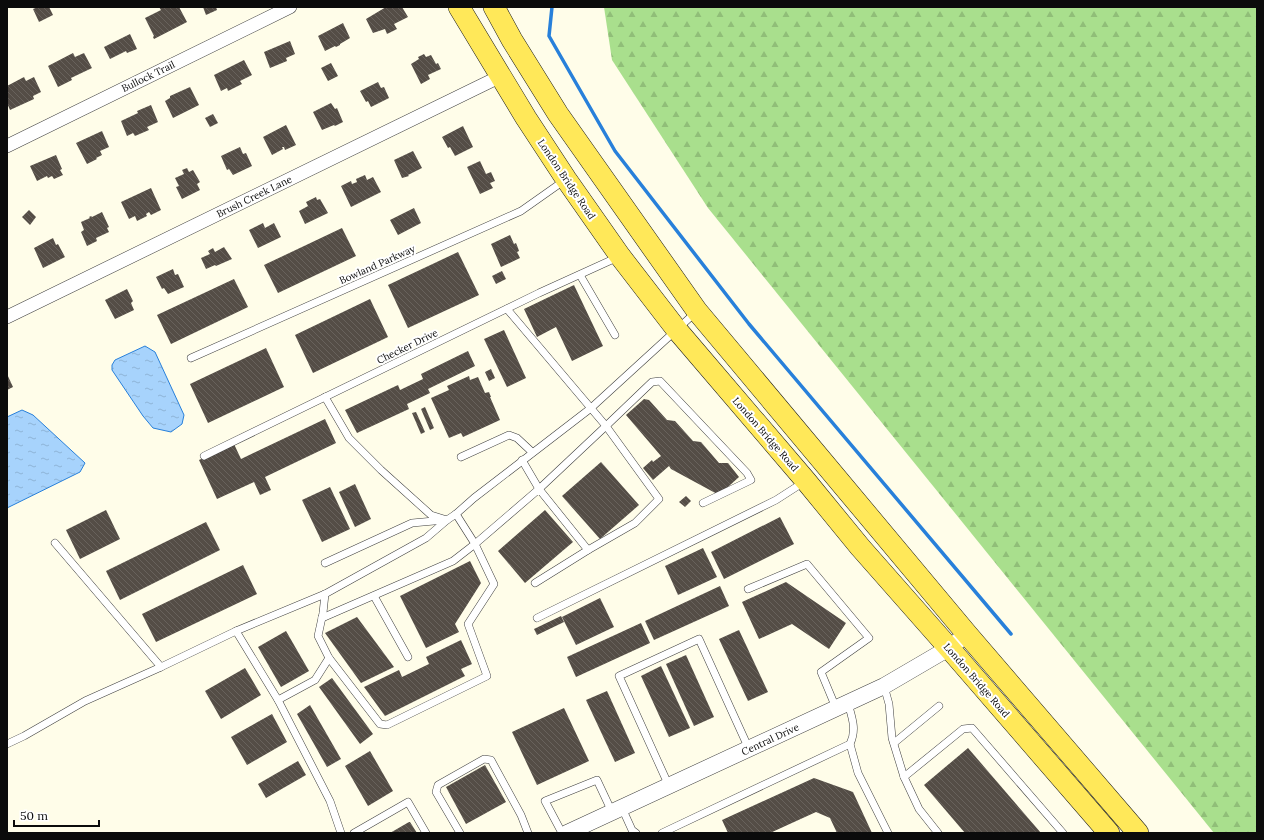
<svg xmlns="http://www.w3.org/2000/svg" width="1264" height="840" font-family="Lora,serif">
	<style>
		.forest { fill: url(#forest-firs) }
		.water { fill: url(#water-ripples); stroke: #2880da }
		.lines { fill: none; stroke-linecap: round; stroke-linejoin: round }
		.stream { stroke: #2880da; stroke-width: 3.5 }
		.building { fill: url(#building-back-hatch) }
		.service-casing { stroke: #3e3e3e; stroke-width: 8 }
		.minor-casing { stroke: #3e3e3e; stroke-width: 14 }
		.tertiary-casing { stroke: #3e3e3e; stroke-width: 17 }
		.primary-casing { stroke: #1c1c1c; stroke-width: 22 }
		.service { stroke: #fff; stroke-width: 7 }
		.minor { stroke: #fff; stroke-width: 13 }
		.tertiary { stroke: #fff; stroke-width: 16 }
		.primary { stroke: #ffe859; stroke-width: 21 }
		.labels { text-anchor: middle; stroke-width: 4; stroke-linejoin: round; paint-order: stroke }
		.street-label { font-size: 10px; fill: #0b0b0b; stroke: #fff }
	</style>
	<defs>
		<pattern id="forest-firs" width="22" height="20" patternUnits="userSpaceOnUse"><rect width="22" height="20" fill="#a9df8d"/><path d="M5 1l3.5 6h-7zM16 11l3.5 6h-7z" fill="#90be78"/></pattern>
		<pattern id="water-ripples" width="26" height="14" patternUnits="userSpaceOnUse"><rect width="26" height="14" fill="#a7d3fc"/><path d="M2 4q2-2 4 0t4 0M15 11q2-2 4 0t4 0" fill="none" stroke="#8eb4d7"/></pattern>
		<pattern id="building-back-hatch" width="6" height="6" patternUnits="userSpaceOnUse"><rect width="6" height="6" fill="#544d46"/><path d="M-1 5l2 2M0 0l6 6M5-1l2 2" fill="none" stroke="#68625c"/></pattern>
	</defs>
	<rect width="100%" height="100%" fill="#fffde9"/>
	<!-- forest -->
	<path class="forest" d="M604,7H1257V833H1214L708,208L612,60Z"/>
	<!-- water -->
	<g class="water">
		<path d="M145,346L155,352L184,415L182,424L171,432L153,428L143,416L112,370V365L115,360Z"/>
		<path d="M22,410L33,415L85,463L80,472L7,508V417Z"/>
	</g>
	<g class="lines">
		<!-- stream -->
		<path class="stream" d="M552,7L549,36L615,151L749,324L1011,634"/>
	</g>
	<!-- building -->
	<g class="building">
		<path d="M38,7H49L53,15L39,22L33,9Z"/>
		<path d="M159,7H179L187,22L154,39L153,37L154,36L145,18L161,10Z"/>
		<path d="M203,7H216L217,10L206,15Z"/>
		<path d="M386,7H402L408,17L394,24L397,29L387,34L385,29L373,33L366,19Z"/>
		<path d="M343,23L350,38L340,44V45L336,47L335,46L325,51L318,36Z"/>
		<path d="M130,34L137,49L127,53L126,51L110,59L104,47Z"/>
		<path d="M290,41L295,54L286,58L287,61L270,68L264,52Z"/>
		<path d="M73,53L75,57L84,53L92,68L71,78L72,80L58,87L48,66Z"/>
		<path d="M424,54L426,57L431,55L436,64L438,63L441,69L428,75L430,79L421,84L411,64L419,59L418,57Z"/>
		<path d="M244,60L252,75L240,81L242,84L228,91L227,88L221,91L214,75Z"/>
		<path d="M331,63L338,76L328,81L321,68Z"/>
		<path d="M24,77L26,81L34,77L41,92L33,96L34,99L10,110L7,103V86Z"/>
		<path d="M378,82L381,88L384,87L389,98L371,107L368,101L366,102L360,91Z"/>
		<path d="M190,87L199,105L173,118L165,101L170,98V96Z"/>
		<path d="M331,103L335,109L337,108L343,122L335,126L334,125L322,130L313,112Z"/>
		<path d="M151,105L158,122L147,127L149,130L135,136L133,133L127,136L121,121L138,113L137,111Z"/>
		<path d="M213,114L218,123L210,127L205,118Z"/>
		<path d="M286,125L296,145L285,150L284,147H282L283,149L272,155L263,137Z"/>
		<path d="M463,126L473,147L455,156L450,147L448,148L442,137Z"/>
		<path d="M102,131L109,147L100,151L102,155L96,158L97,159L87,164L76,143Z"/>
		<path d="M240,147L243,154L246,153L252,166L233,175L229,169L227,170L221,156Z"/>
		<path d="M413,151L422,168L408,175L409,176L402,178L394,160Z"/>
		<path d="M56,155L62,169L60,170L63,175L54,179L52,176L48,178L47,176L37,181L30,166Z"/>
		<path d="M480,161L486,174L491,172L495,181L490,183L493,188L480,194L467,167Z"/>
		<path d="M187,168L189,172L193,170L200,182L197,184L200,190L182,199L176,187L179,186L175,178L184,174L182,170Z"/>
		<path d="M365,175L367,180L373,177L381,192L351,207L341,186L351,181L352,184L357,182L356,179Z"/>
		<path d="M151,188L161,210L151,215L149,212L146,214L147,216L137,221L135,216L129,219L121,202Z"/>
		<path d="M316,197L317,200L320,199L328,213L305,224L299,211L308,206L306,202Z"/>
		<path d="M414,208L421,223L398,235L390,220Z"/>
		<path d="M29,210L36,217L30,225L22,217Z"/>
		<path d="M102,212L109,227L107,228L109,232L96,238L97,241L87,246L81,232L84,230L81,222L90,218L89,217L91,216L92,217Z"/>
		<path d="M263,223L265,228L274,223L281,237L258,248L249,230Z"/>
		<path d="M342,228L356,256L278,293L264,265Z"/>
		<path d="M510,235L514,244L516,243L518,248L519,251L517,252L520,258L501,267L491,244Z"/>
		<path d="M53,238L56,245L58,244L65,257L43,268L34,248Z"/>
		<path d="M224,247L232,259L216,266L215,265L206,269L201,258L210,254L208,251L213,248L215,252Z"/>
		<path d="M458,252L479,295L408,328L388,285Z"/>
		<path d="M173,269L175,275L178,274L184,287L168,294L164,288L162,289L156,277Z"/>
		<path d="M502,271L506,279L496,284L492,276Z"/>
		<path d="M234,279L248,307L171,344L157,315Z"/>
		<path d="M574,285L603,346L572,361L556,327L537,337L524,309Z"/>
		<path d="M127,289L133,301L131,303L134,310L115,319L105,300Z"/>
		<path d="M370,299L388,337L313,373L295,335Z"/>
		<path d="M504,330L526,378L507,387L484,339Z"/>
		<path d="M266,348L284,387L208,423L190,384Z"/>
		<path d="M468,351L475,366L428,389L430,393L407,404L409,409L357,433L345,410L398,385L400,390L423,379L421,374Z"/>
		<path d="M491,369L495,378L489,381L485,372Z"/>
		<path d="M7,374L13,387L7,390Z"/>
		<path d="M469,376L470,380L478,377L485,393L489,392L491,397H490L500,420L463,437L461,433L449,438L431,398L449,390L447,386Z"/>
		<path d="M644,399L649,400L667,420L675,421L693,441L701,442L719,463H728L739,477L719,495L671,469L669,466L653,480L643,468L652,460L653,462L661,456L626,415Z"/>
		<path d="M425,407L434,428L430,430L421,409Z"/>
		<path d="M416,412L425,432L421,434L412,413Z"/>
		<path d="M325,419L336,443L265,477L271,490L260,495L254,482L217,499L199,460L234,444L241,459Z"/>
		<path d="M601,462L639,505L600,539L562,496Z"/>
		<path d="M355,484L371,519L355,527L339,492Z"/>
		<path d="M330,487L350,529L322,542L302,500Z"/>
		<path d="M686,496L691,501L685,507L679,502Z"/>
		<path d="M106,510L120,539L80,559L66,530Z"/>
		<path d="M545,510L573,542L525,583L498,551Z"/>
		<path d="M780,517L794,544L724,579L711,552Z"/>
		<path d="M206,522L220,550L120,600L106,571Z"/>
		<path d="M703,548L717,577L678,595L665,566Z"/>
		<path d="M470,561L481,583L455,624L459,632L426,648L400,596Z"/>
		<path d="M243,565L257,594L156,642L142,614Z"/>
		<path d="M786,582L846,623L829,649L792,624L759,639L742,602Z"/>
		<path d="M720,586L729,606L654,640L645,621Z"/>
		<path d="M600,598L614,627L576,645L562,617Z"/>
		<path d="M561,616L564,622L537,635L534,629Z"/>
		<path d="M357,617L394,667L361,683L325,633Z"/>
		<path d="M641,623L650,643L576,677L567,657Z"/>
		<path d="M739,630L768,692L748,701L719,639Z"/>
		<path d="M286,631L309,671L281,687L258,647Z"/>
		<path d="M461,640L472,664L461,669L465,676L385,716L364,687L399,670L402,677L429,664L426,657Z"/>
		<path d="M686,655L714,717L694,726L666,664Z"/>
		<path d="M661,666L690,728L669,737L641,676Z"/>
		<path d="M245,668L261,695L221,719L205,691Z"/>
		<path d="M332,678L373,734L360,744L319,687Z"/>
		<path d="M607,691L635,753L615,762L586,700Z"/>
		<path d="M310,705L341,759L327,767L297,714Z"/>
		<path d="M564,708L589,761L537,785L512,732Z"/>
		<path d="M272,714L287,742L247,765L231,737Z"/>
		<path d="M968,748L1041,833H965L924,785Z"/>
		<path d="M370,751L393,791L368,806L345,766Z"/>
		<path d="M298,761L306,775L266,798L258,784Z"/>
		<path d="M485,765L506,802L466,824L446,787Z"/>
		<path d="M814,778L853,792L872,833H837L830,818L816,812L770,833H728L722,820Z"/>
		<path d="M410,822L417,833H390L409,822Z"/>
	</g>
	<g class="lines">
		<defs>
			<g id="service">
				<path d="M580,275L615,335"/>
				<path d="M507,309L606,426L539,489L522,460"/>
				<path d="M191,358L521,211L565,180"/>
				<path d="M325,397L349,438L381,470L431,515L447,520"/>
				<path d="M204,456L539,293L618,257"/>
				<path d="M461,457L509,435L517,438L532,452"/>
				<path d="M55,543L161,667"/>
				<path d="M588,550L635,523L659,499L606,426L652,382L660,381L747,473L751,480L703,503"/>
				<path d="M325,563L412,523L445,520"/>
				<path d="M748,589L807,564L869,638L821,672L836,708"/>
				<path d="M325,594L323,613L318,636L329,658L380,724L387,725L487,676L468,624L494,584L475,544L539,489L588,550L535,583"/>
				<path d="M374,596L408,657"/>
				<path d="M322,618L453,561L475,544L456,514"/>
				<path d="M537,618L776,500L804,482"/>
				<path d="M236,631L278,700"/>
				<path d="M329,658L315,680L278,700L330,801L341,833"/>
				<path d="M884,686L889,704L892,738L904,777L919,809L938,833"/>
				<path d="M894,743L939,706"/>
				<path d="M7,744L24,736L85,701L161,667L236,631L325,594L426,538L447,520L456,514L474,498L591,408L696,312"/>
				<path d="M850,744L858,773L888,833"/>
				<path d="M904,777L963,729L972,728L1063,833"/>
				<path d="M669,786L619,676L699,639L749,749"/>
				<path d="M622,808L632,830L636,833"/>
				<path d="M354,833L408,802L426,833"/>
				<path d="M460,833L436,792L438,785L484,759L491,760L521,815L528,833"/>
				<path d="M562,833L545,801L597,780L612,812"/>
				<path d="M662,833L850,744C857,729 852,718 848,703"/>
			</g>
			<g id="minor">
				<path d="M7,146L290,7"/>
				<path d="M7,317L501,76"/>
			</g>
			<path id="tertiary" d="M567,833L884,686L949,648L967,634"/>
			<g id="primary">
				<path d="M459,7L526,118L566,179L620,256L677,330L806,481L860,547L949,648L1109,833"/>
				<path d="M494,7L512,40L558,114L697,311L967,634L1138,833"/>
			</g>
		</defs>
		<!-- service casing -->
		<use href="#service" class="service-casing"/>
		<!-- minor casing -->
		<use href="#minor" class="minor-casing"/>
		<!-- tertiary casing -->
		<use href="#tertiary" class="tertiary-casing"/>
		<!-- primary casing -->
		<use href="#primary" class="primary-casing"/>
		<!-- service -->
		<use href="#service" class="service"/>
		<!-- minor -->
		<use href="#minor" class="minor"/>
		<!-- tertiary -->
		<use href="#tertiary" class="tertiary"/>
		<!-- primary -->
		<use href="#primary" class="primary"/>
	</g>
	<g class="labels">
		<!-- street labels -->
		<g class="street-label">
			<text transform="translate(148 76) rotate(-26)" y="4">Bullock Trail</text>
			<text transform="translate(567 179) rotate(56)" y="4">London Bridge Road</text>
			<text transform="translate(254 196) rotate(-26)" y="4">Brush Creek Lane</text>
			<text transform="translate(377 264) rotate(-24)" y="4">Bowland Parkway</text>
			<text transform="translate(407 346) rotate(-26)" y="4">Checker Drive</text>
			<text transform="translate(766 434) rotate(49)" y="4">London Bridge Road</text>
			<text transform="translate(977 680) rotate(49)" y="4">London Bridge Road</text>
			<text transform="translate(770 739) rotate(-25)" y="4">Central Drive</text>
		</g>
	</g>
	<!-- border -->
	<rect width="1264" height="840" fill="none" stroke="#0b0b0b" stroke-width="16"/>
	<!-- scale -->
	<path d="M14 820v6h85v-6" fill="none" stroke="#0b0b0b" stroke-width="2"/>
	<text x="20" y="820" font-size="12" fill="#0b0b0b" stroke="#ffffff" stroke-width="3" paint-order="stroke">50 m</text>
</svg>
